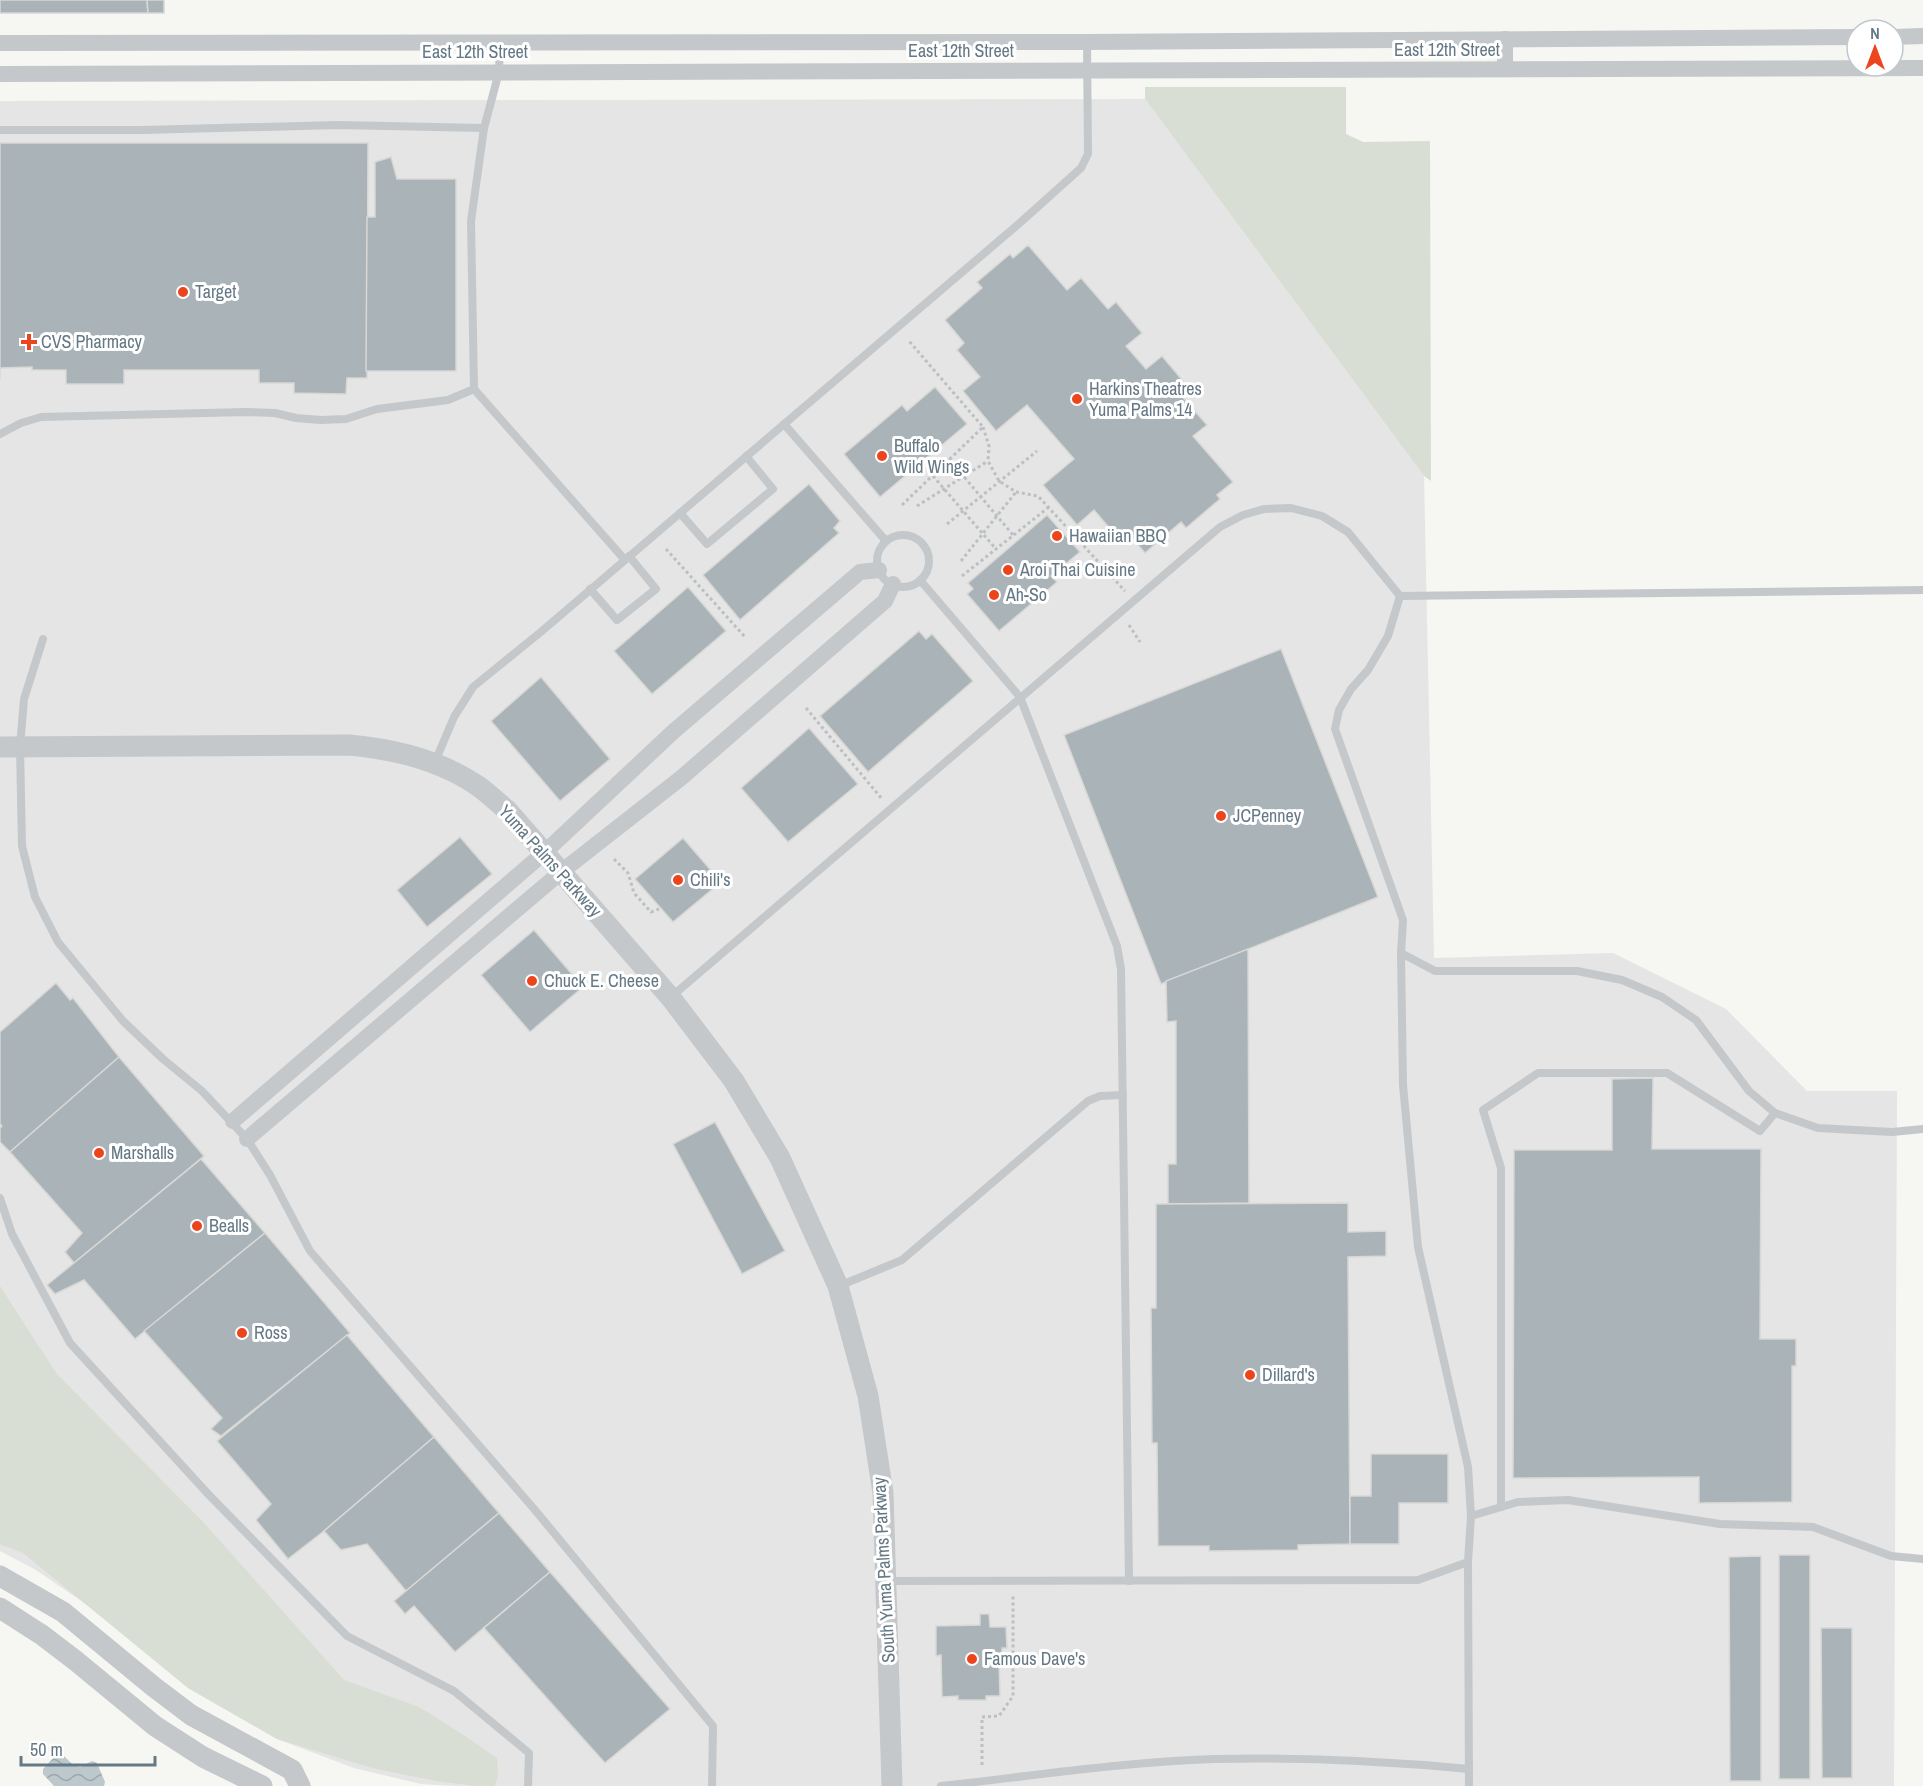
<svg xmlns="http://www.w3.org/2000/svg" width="1923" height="1786" font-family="'Archivo Narrow',sans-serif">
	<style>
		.built { fill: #e4e5e4 }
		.grass { fill: #d8ded3 }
		.water { fill: url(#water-waves) }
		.building { fill: #aab3b8; stroke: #d8d8d5; stroke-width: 1.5 }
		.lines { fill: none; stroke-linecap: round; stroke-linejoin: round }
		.path { stroke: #bdc0c2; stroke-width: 3; stroke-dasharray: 3 3; stroke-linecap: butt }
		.service { stroke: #c4c8cb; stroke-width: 8 }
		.minor { stroke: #c4c8cb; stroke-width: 16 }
		.tertiary { stroke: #c4c8cb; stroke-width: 21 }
		.poi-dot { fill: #ec441d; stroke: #fff; stroke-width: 2 }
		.labels { text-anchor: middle; stroke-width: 6; stroke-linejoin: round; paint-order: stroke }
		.street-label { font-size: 18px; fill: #647885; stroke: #fff }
		.poi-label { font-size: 18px; fill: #647885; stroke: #fff; text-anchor: start }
	</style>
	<defs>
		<pattern id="water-waves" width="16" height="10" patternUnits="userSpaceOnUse" patternTransform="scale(1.5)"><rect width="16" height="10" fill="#bcc8cc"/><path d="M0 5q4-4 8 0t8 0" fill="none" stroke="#9ca7ab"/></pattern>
	</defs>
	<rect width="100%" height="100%" fill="#f6f6f3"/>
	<!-- built -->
	<path class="built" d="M1145,99L1424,476L1434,958L1613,953L1726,1009L1807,1091H1897L1894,1786H457L421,1784L354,1768L277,1739L188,1688L93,1609L36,1570L0,1551V101Z"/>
	<!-- grass -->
	<g class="grass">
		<path d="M1145,87H1346V134L1363,142L1430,141L1431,481L1424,476L1145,99Z"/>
		<path d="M0,1286L56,1373L204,1523L344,1680L419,1707L462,1734L497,1758L498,1775L495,1786H477L436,1781L372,1768L277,1739L188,1688L23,1553L0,1544Z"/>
	</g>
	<!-- water -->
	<path class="water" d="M57,1754H62L72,1764L80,1767L92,1761L97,1763L105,1782L104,1786H54L43,1774V1769Z"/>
	<!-- building -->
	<g class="building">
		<path d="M0,0H147L148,13H0Z"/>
		<path d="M147,0H164V13H148Z"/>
		<path d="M0,143H368L367,378H347L346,394L294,393V383H259V370H124V384H66V370H32V367L0,368V379Z"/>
		<path d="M391,157L397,179H456V371H366L367,217H375V162Z"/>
		<path d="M1028,245L1067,290L1081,278L1108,309L1116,302L1142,333L1126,346L1146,369L1162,356L1188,387L1180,394L1207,425L1193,436L1233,482L1217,495L1220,499L1186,528L1181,522L1145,553L1126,531L1118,538L1094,510L1077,525L1043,485L1074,459L1027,405L996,431L963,391L980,377L957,350L964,343L945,320L982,288L977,282L1010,254L1013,258Z"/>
		<path d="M935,387L967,424L880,497L844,454L902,405L907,411Z"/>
		<path d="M809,484L840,521L834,528L839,533L740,620L703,575Z"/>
		<path d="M1047,515L1080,552L1051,576L1057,582L999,631L967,594L973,589L968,583Z"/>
		<path d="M688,587L726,631L652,694L614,651Z"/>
		<path d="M919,631L926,639L932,634L973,681L868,772L820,716Z"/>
		<path d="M1281,649L1378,897L1161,984L1064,735Z"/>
		<path d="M541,677L610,759L560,801L491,721Z"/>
		<path d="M809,728L858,784L788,842L741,788Z"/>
		<path d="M460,837L492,874L427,927L397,890Z"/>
		<path d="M683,838L721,882L673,922L635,879Z"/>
		<path d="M534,930L583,987L530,1032L481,975Z"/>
		<path d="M1248,949L1249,1203L1168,1204V1164H1176V1021L1167,1022L1166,981Z"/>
		<path d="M56,983L70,1000L73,998L119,1057L10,1152L0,1142V1128L2,1126L0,1124V1032Z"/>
		<path d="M119,1057L204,1156L74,1263L65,1252L82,1233L10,1152Z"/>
		<path d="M1653,1078L1652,1149H1761L1760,1339H1796V1366H1792V1502L1699,1503V1477L1513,1478L1514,1150H1612V1079Z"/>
		<path d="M715,1122L785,1251L742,1274L673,1144Z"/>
		<path d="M201,1159L265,1233L135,1339L84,1280L55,1294L47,1285Z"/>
		<path d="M1348,1203V1232L1386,1231V1256L1348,1257L1350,1544L1298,1545V1550L1209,1551V1546H1158L1157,1443H1152L1151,1308H1156V1204Z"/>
		<path d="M265,1233L350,1333L221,1436L211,1429L222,1418L144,1331Z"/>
		<path d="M347,1335L434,1437L324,1531L288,1559L256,1520L271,1504L217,1441Z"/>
		<path d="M434,1437L499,1513L406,1591L367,1544L341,1550L324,1531Z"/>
		<path d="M1371,1454H1448V1503H1399V1544H1350V1496H1371Z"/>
		<path d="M499,1513L550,1572L455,1652L414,1606L405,1614L394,1601Z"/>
		<rect x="1779" y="1555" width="31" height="224"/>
		<path d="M1761,1556V1781H1730L1729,1557Z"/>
		<path d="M550,1572L670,1709L605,1763L484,1628Z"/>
		<path d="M980,1614H989L990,1627H1006L1007,1648H1002V1662H999L1000,1696H986V1700H958V1696L942,1697L941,1655L936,1656V1626L980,1625Z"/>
		<path d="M1821,1628H1852V1778H1822Z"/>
	</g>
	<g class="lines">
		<!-- path -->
		<g class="path">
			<path d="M983,427L989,446L988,461L999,481L1016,492L1038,496L1125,591"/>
			<path d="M949,459L1013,535"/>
			<path d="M933,476L996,549"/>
			<path d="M902,505L983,427L909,341"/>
			<path d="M917,506L988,461"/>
			<path d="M947,524L1037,451"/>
			<path d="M666,549L745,637"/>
			<path d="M961,561L1016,492"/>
			<path d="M962,576L1049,507"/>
			<path d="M1129,625L1140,642"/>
			<path d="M806,708L882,799"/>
			<path d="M614,859L628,873L634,893L651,912L659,909"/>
			<path d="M982,1765V1717L999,1716L1013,1696V1596"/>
		</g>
		<!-- service -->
		<g class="service">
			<path d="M0,130H143L338,125L484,128"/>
			<path d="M474,389L625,560"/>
			<path d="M784,424L886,541"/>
			<path d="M0,434L21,423L41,417L246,412L275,413L296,418L321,420L346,419L377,409L448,400L474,389L471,221L484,128L499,72L500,43"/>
			<path d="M680,513L707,544L773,489L746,456"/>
			<circle cx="903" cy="561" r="26"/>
			<path d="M920,580L1020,697L1117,946L1121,969L1129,1581"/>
			<path d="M590,589L617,620L656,589L629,556"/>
			<path d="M1923,590L1400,596L1388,636L1368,670L1351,689L1339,710L1335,729L1403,920L1401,953L1435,971H1577L1622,980L1662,997L1696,1020L1749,1091L1775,1113L1818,1128L1892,1132L1923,1129"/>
			<path d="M43,639L24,699L20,747L22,846L35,897L58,942L123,1021L163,1059L202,1091L247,1139L270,1175L310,1251L535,1510L713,1726L712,1786"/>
			<path d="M435,762L454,717L473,687L542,631L1022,221L1081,168L1088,154L1087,42"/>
			<path d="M1401,953L1403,1085L1418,1247L1468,1467L1471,1516"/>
			<path d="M671,997L1220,527L1243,515L1264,509L1291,508L1322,516L1348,532L1400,596"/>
			<path d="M0,1198L12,1234L70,1343L209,1495L347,1636L454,1691L529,1753L528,1786"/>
			<path d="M839,1286L902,1260L1088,1101L1100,1096L1123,1095"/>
			<path d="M1501,1507V1168L1483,1110L1538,1073H1667L1760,1131L1775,1113"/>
			<path d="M1468,1562L1469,1786"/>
			<path d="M886,1581L1418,1580L1468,1562L1471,1516L1518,1502L1568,1500L1720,1524L1813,1527L1891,1556L1923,1559"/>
			<path d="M941,1786C1032,1776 1122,1762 1214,1759C1299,1757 1385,1761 1469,1769"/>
		</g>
		<!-- minor -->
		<g class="minor">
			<path d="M1893,37L1923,36"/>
			<path d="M1505,39V69"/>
			<path d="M0,43L1087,42L1857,37"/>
			<path d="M0,74L1923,68"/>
			<path d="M233,1121L545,852L674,731L860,572L879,570"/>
			<path d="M247,1139L561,872L681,778L885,601L893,584"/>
		</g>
		<!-- tertiary -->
		<g class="tertiary">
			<path d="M0,747L349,745C394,749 440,760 478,786C488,793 497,802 507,810L671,998L734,1081L780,1158L838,1286L868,1396L883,1493L892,1786"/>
			<path d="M0,1576L63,1612L154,1687L191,1715L292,1770L300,1786"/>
			<path d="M0,1608L42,1635L76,1661L155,1726L203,1757L262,1786"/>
		</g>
	</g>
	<!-- markers -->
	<g class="poi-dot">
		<circle cx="183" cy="292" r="6"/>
		<path d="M26 333h6v6h6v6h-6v6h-6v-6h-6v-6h6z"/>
		<circle cx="1077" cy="399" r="6"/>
		<circle cx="882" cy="456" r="6"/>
		<circle cx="1057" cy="536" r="6"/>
		<circle cx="1008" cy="570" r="6"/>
		<circle cx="994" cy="595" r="6"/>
		<circle cx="1221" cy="816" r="6"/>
		<circle cx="678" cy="880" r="6"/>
		<circle cx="532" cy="981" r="6"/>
		<circle cx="99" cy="1153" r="6"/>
		<circle cx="197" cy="1226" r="6"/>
		<circle cx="242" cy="1333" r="6"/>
		<circle cx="1250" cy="1375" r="6"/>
		<circle cx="972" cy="1659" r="6"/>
	</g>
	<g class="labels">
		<!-- street labels -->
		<g class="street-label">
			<text x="1447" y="56">East 12th Street</text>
			<text x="961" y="57">East 12th Street</text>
			<text x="475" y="58">East 12th Street</text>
			<text transform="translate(550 861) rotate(48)" y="6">Yuma Palms Parkway</text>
			<text transform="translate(884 1570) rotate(-93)" y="6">South Yuma Palms Parkway</text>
		</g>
		<!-- poi labels -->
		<g class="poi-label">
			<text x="195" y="298">Target</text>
			<text x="41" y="348">CVS Pharmacy</text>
			<text x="1089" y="395">Harkins Theatres<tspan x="1089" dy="21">Yuma Palms 14</tspan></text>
			<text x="894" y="452">Buffalo<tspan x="894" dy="21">Wild Wings</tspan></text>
			<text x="1069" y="542">Hawaiian BBQ</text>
			<text x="1020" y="576">Aroi Thai Cuisine</text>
			<text x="1006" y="601">Ah-So</text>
			<text x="1233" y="822">JCPenney</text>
			<text x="690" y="886">Chili's</text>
			<text x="544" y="987">Chuck E. Cheese</text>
			<text x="111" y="1159">Marshalls</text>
			<text x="209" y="1232">Bealls</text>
			<text x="254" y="1339">Ross</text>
			<text x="1262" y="1381">Dillard's</text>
			<text x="984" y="1665">Famous Dave's</text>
		</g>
	</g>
	<!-- north arrow -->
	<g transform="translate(1875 48)"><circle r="28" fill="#ffffff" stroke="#c1c9ce" stroke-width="1.5"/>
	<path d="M0-4.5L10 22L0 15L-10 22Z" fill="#ec441d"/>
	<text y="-9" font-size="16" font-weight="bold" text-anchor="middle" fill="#647885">N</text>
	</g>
	<!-- scale -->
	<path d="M21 1756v9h134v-9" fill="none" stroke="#647885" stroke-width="3"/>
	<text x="30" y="1756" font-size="18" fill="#647885" stroke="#ffffff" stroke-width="4.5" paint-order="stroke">50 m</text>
</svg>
